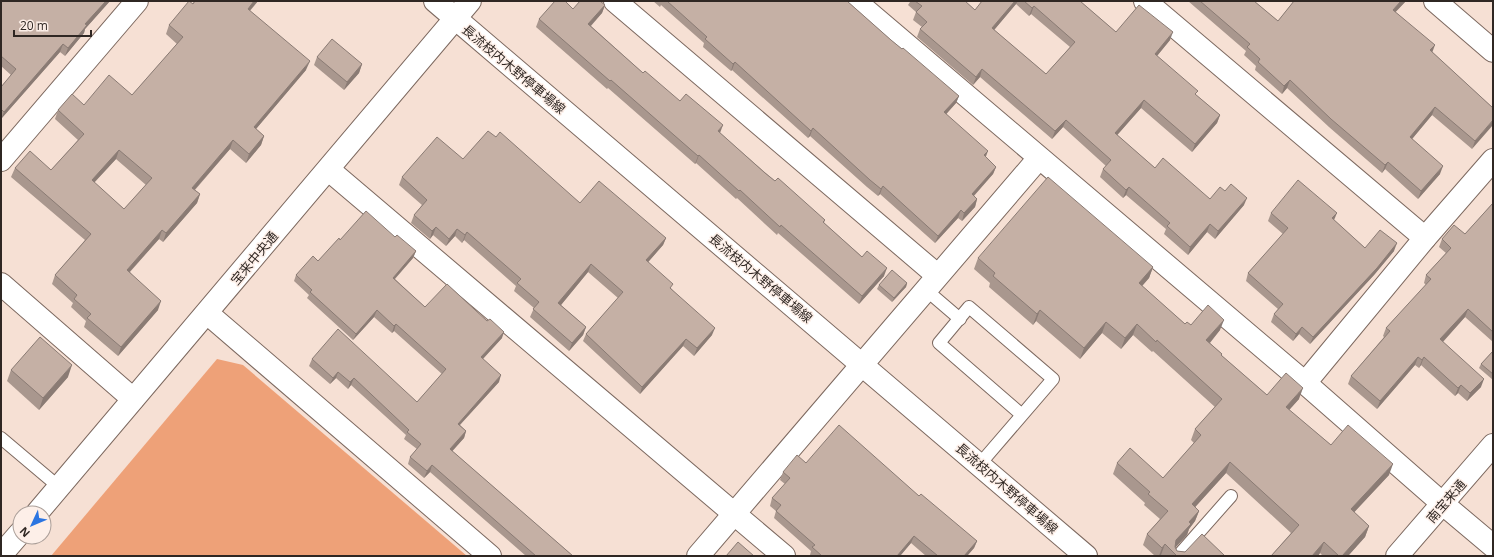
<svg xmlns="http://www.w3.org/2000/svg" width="1494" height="557" font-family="'Open Sans','Noto Sans JP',sans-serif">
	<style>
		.green { fill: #eea178 }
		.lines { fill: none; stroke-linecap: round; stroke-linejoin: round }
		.lane-casing { stroke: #7c685f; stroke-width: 14 }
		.street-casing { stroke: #7c685f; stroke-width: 24 }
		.secondary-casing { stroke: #7c685f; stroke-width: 24 }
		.lane { stroke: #fff; stroke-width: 12 }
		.street { stroke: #fff; stroke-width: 22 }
		.secondary { stroke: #fff; stroke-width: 22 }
		.wall { fill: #a9978e; fill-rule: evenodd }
		.shaded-wall { fill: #8a7b74 }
		.building { fill: #c5b0a5; stroke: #8a7b74; fill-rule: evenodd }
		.labels { text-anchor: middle; stroke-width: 3; stroke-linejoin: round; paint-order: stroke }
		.street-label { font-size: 13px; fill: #2f2723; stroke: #fdefe8 }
	</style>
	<rect width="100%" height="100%" fill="#f6e0d4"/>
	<!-- green -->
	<path class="green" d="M217,359L243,365L467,556H51Z"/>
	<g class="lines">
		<defs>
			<g id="lane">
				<path d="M925,289L960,319"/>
				<path d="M1,438L59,487"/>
				<path d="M979,465L1053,379L969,307L939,343L1022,415"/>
				<path d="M1178,556L1231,496"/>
			</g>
			<g id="street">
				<path d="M615,1L937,275"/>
				<path d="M855,1L1305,383L1443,504L1493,546"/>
				<path d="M1145,1L1425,238"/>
				<path d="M1435,1L1493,51"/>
				<path d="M1,160L137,1"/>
				<path d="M329,170L784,556"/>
				<path d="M1,284L133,399"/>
				<path d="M207,313L490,556"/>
				<path d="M1305,383L1425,238L1493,160"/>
				<path d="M698,556L1039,158"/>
			</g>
			<g id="secondary">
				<path d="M435,1L1086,556"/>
				<path d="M37,513L470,1"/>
				<path d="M1,555L20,533"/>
				<path d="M1397,556L1493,445"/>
			</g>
		</defs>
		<!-- lane casing -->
		<use href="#lane" class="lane-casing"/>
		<!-- street casing -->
		<use href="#street" class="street-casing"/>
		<!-- secondary casing -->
		<use href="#secondary" class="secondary-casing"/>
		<!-- lane -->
		<use href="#lane" class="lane"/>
		<!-- street -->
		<use href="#street" class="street"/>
		<!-- secondary -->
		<use href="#secondary" class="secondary"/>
	</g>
	<!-- wall -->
	<g class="wall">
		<path d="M1,1H110L85,29L84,33L65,56L60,52L1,119V87L11,75L1,66Z"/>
		<path d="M195,1H258L250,11L306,70L256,129L264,136L261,145L246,163L230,149L195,190L200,194L197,203L163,242L159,239L130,272L158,310L118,356L84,327L86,321L71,307L73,303L52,284L55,275L85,240L11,177L15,168L51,170L78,140L55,119L58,110L132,95L177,44L166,34L169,25ZM116,159L146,185L124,209L94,183Z"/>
		<path d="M653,1H847L891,40L959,96L956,103L946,114L986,157L996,167L993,174L974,196L977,199L975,207L962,221L958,218L935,243L880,194L878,196L867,187L810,136L808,138L732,70L731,71L703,47L704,43L661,5L660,7Z"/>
		<path d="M909,1H965L975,10L982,1H1081V2L1116,32L1170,40L1157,56L1196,95L1220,115L1217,123L1192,152L1141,108L1117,135L1155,168L1210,199L1225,191L1244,205L1215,239L1207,232L1188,255L1164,234L1166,229L1126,195L1123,198L1100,177L1103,169L1106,166L1063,127L1052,139L980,77L973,85L917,37L920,29L922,27L913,20L916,12L908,5L910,2ZM1016,4L1029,16L1031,14L1070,47L1046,74L994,30Z"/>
		<path d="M1188,1H1254L1278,21L1294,1H1406L1395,12L1432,52L1493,108L1472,149L1432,115L1412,139L1440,174L1418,199L1385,169L1382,173L1329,127L1287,88L1282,94L1255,70L1256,66L1244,55L1246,51Z"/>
		<path d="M605,5L602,13L591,26L643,73L720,133L775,181L825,220L824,223L884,276L859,304L778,233L777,235L737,198L736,199L696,163L695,164L608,88L607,89L536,27L539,19L573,9Z"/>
		<path d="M317,57L362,64L359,73L344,90L314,65Z"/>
		<path d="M496,137L580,203L666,238L663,245L648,262L712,335L694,356L683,346L640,394L583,341L586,334L618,298L588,272L561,305L586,327L583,335L569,351L530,317L534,308L514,291L516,286L464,240L462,243L455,236L446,246L433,235L430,239L411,223L414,215L422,205L399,185L402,177L463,159Z"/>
		<path d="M1493,203V342L1465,317L1443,342L1481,387L1467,401L1458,393L1455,396L1421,365L1419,368L1415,365L1377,409L1348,384L1351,376L1384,337L1383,336L1386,328L1426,285L1424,283L1426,275L1446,253L1439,247L1442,239L1465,234Z"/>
		<path d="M1271,213L1334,220L1365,248L1394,251L1374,275L1310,344L1299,334L1293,341L1271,322L1274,314L1278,309L1246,281L1248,273L1283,234L1268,221Z"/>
		<path d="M395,237L416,251L413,258L395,279L425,307L502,338L483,359L499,382L460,425L466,431L464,438L452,451L573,556H526L430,472L424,478L408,464L410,457L417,449L404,439L406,435L351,385L348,389L336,378L330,384L309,366L312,359L417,402L442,374L394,331L392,333L374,317L353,340L307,298L309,295L294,281L296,275L318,261L340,240Z"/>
		<path d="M978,258L1153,267L1149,278L1142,286L1185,324L1220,330L1210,343L1222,354L1221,355L1267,395L1299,399L1289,410L1331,445L1389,475L1354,512L1369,526L1365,537L1348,556H1323L1320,553L1318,556H1271L1291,533L1226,473L1195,507L1199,511L1195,521L1189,529L1187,535L1175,548L1177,551L1225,556H1162L1161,555V556H1155L1143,545L1147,534L1160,519L1144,505L1145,503L1113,474L1117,463L1163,478L1194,443L1191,440L1195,429L1215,407L1153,351L1152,352L1133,335L1121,349L1102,333L1080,359L1036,321L1033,325L989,287L990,283L974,269Z"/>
		<path d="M907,283L906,287L892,302L877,289L879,285Z"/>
		<path d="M1493,351V380L1479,368L1481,364Z"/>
		<path d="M11,370L68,377L39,410L7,381Z"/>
		<path d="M806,463L919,496L977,541L974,548L967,556H926L911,543L900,556H811L810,555L811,551L774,518L776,511L770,506L772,498L785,484L780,480L783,472Z"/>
	</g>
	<!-- shaded-wall -->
	<g class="shaded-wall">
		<path d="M106,1H110L85,29L84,33L65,56L68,48L85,24Z"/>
		<path d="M254,1H258L244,17L248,9Z"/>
		<path d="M1015,1H1018L1016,4L989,36L992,28Z"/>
		<path d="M1401,1H1406L1390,18L1393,10Z"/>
		<path d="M605,5L602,13L585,32L588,24Z"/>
		<path d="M1034,6L1031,14L1029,16L1032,8Z"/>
		<path d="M1173,32L1170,40L1152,62L1155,54Z"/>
		<path d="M63,44L60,52L1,119L4,112Z"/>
		<path d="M1435,45L1432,53L1430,50Z"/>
		<path d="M310,61L306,70L250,136L254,127Z"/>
		<path d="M735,62L732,70L731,71L733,64Z"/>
		<path d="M362,64L359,73L344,90L347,82Z"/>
		<path d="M982,69L980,77L973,85L976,77Z"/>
		<path d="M1290,80L1287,88L1282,94L1284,86Z"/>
		<path d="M959,96L956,103L941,120L944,112Z"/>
		<path d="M1144,100L1141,108L1112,141L1115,133Z"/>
		<path d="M1435,107L1432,115L1407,145L1410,137Z"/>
		<path d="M1220,115L1217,123L1192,152L1195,144Z"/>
		<path d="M1066,120L1063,127L1052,139L1055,131Z"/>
		<path d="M1493,120V125L1472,149L1475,141Z"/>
		<path d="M723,125L720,133L718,131Z"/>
		<path d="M813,128L810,136L808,138L811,131Z"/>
		<path d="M264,136L261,145L246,163L249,154Z"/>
		<path d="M233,140L230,149L189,196L192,188Z"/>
		<path d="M119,150L116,159L88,189L92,180Z"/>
		<path d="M988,151L985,159L984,155Z"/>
		<path d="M699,155L696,163L695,164L698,156Z"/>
		<path d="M1388,162L1385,169L1382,173L1385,165Z"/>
		<path d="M1443,166L1440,174L1418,199L1421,191Z"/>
		<path d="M996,167L993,174L969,201L972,194Z"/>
		<path d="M883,186L880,194L878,196L881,189Z"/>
		<path d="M1129,187L1126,195L1123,198L1126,190Z"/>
		<path d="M200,194L197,203L163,242L166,233Z"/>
		<path d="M1247,198L1244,205L1215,239L1218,231Z"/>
		<path d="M977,199L975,207L962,221L964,213Z"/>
		<path d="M961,210L958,218L935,243L938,236Z"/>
		<path d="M1337,213L1334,220L1332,218Z"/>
		<path d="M1210,224L1207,232L1188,255L1190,247Z"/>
		<path d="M436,227L433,235L430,239L432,231Z"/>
		<path d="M457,229L455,236L446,246L449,239Z"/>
		<path d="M162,230L159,239L124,278L127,270Z"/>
		<path d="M467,232L464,240L462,243L465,235Z"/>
		<path d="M666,238L663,245L643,268L646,260Z"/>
		<path d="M1397,243L1394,251L1374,275L1310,344L1313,337Z"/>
		<path d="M416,251L413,258L390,284L393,278Z"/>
		<path d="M591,264L588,272L556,311L558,303Z"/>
		<path d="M1153,267L1149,278L1135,294L1139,283Z"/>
		<path d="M887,268L884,276L859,304L862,296Z"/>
		<path d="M907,283L906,287L892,302L894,298Z"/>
		<path d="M161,301L158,310L118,356L121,347Z"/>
		<path d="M1468,309L1465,317L1438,347L1440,339Z"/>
		<path d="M377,310L374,317L353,340L356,334Z"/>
		<path d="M1040,310L1036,321L1033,325L1037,314Z"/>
		<path d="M1224,320L1220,330L1203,351L1206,340Z"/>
		<path d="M1106,322L1102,333L1080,359L1084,348Z"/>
		<path d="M396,324L394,331L392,333L394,326Z"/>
		<path d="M1137,324L1133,335L1121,349L1125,338Z"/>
		<path d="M586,327L583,335L569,351L572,343Z"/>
		<path d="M1302,327L1299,334L1293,341L1296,334Z"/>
		<path d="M715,328L712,335L694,356L697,348Z"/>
		<path d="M504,332L502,338L478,364L481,357Z"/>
		<path d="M686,339L683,346L640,394L642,387Z"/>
		<path d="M1418,357L1415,365L1377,409L1380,401Z"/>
		<path d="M1424,357L1421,365L1419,368L1422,360Z"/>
		<path d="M72,365L68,377L39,410L43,398Z"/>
		<path d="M338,372L336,378L330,384L333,378Z"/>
		<path d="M501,375L499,382L455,430L458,424Z"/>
		<path d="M354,378L351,385L348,389L350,382Z"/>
		<path d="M1484,379L1481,387L1467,401L1470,393Z"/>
		<path d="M1461,385L1458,393L1455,396L1458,388Z"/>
		<path d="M1303,388L1299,399L1282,418L1286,407Z"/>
		<path d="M466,431L464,438L448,456L450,449Z"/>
		<path d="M1230,462L1226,473L1188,515L1192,504Z"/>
		<path d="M1393,464L1389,475L1347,520L1351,509Z"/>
		<path d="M432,465L430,472L424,478L427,471Z"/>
		<path d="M1199,511L1195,521L1189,529L1187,535L1172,551L1176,540L1189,522Z"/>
		<path d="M1369,526L1365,537L1348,556H1342Z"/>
		<path d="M914,536L911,543L900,556H897Z"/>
		<path d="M977,541L974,548L967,556H964Z"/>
		<path d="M1324,542L1320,553L1318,556H1312Z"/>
		<path d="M1165,544L1161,555L1159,556L1162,548Z"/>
	</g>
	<!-- building -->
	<g class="building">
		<path d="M1,1H106L85,24L87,25L68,48L63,44L4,112L1,109V87L16,69L1,56Z"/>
		<path d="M189,1L193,4L195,1H254L248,9L310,61L254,127L264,136L249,154L233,140L192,188L200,194L166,233L162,230L127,270L161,301L121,347L87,318L91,314L74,299L77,295L55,275L91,234L15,168L30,151L51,170L84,134L58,110L72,94L84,105L109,75L132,95L183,37L169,25ZM119,150L152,178L124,209L92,180Z"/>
		<path d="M555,1H565L573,9L580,1H600L605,5L588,24L643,73L645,71L680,101L686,94L723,125L718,131L765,173L775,181L778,178L825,220L823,222L862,257L867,251L887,268L862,296L781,225L780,227L740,190L739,191L699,155L698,156L611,80L610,81L539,19Z"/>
		<path d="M667,1H847L891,40L902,49L903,48L959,96L944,112L988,151L984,155L996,167L972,194L977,199L964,213L961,210L938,236L883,186L881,189L870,180L813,128L811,131L735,62L733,64L705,39L707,37Z"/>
		<path d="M915,1H965L975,10L982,1H1015L992,28L1046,74L1075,42L1034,6L1032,8L1024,1H1080L1116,32L1139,5L1173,32L1155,54L1198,91L1195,94L1220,115L1195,144L1144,100L1115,133L1155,168L1163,158L1210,199L1220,187L1225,191L1231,184L1247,198L1218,231L1210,224L1190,247L1167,226L1170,223L1129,187L1126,190L1103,169L1111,160L1066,120L1055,131L982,69L976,77L920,29L927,22L916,12L922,6Z"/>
		<path d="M1200,1H1254L1278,21L1294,1H1401L1393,10L1435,45L1430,50L1493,108V120L1475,141L1435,107L1410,137L1443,166L1421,191L1388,162L1385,165L1331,119L1290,80L1284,86L1258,62L1260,59L1247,47L1250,44Z"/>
		<path d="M332,39L362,64L347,82L317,57Z"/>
		<path d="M488,131L496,137L500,132L580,203L599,181L666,238L646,260L673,284L670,288L715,328L697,348L686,339L642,387L586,334L623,292L591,264L558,303L586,327L572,343L533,309L539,302L517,283L521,279L467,232L465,235L457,229L449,239L436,227L432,231L414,215L427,200L402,177L437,137L463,159Z"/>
		<path d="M1048,177L1153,267L1139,283L1185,324L1187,322L1191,325L1208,305L1224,320L1206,340L1222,354L1221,355L1267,395L1286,373L1303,388L1286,407L1331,445L1348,425L1393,464L1351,509L1369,526L1342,556H1339L1324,542L1312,556H1271L1299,525L1230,462L1192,504L1199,511L1189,522L1191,524L1176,540L1175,547L1177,551L1185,552L1202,534L1225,556H1177L1165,544L1162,548L1147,534L1168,511L1148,494L1150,492L1117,463L1130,448L1163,478L1201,435L1195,429L1222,399L1157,340L1156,342L1137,324L1125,338L1106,322L1084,348L1040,310L1037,314L993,276L995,273L978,258Z"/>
		<path d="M1298,180L1337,213L1332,218L1365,248L1380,230L1397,243L1377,268L1313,337L1302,327L1296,334L1274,314L1283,304L1248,273L1288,228L1271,213Z"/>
		<path d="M1493,203V332L1468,309L1440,339L1484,379L1470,393L1461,385L1458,388L1424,357L1422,360L1418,357L1380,401L1351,376L1390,331L1386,328L1431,279L1426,275L1451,248L1442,239L1454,225L1465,234Z"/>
		<path d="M366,211L395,237L397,235L416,251L393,278L425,307L447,284L487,321L490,319L504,332L481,357L501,375L458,424L466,431L450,449L573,556H536L432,465L427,471L410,457L421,444L407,432L409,430L354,378L350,382L338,372L333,378L312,359L338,329L417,402L446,369L396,324L394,326L377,310L356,334L310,292L312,290L296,275L313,256L318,261L339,238L340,240Z"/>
		<path d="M892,270L907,283L894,298L879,285Z"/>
		<path d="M40,337L72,365L43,398L11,370Z"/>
		<path d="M1493,351V374L1481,364Z"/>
		<path d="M839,425L919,496L921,494L977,541L964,556H938L914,536L897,556H822L812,547L815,545L776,511L781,505L772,498L790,478L783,472L797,455L806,463Z"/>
		<path d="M738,542L754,556H726Z"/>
	</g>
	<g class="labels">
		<!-- street labels -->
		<g class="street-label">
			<text transform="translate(514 69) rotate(40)" y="5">長流枝内木野停車場線</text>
			<text transform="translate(254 258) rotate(-50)" y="5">宝来中央通</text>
			<text transform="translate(761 278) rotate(40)" y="5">長流枝内木野停車場線</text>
			<text transform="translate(1007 488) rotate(41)" y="5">長流枝内木野停車場線</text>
			<text transform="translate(1446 501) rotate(-49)" y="5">南宝来通</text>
		</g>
	</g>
	<!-- border -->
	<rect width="1494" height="557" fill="none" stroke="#2f2723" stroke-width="4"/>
	<!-- north arrow -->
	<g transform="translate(32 525) rotate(226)"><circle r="19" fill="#fdefe8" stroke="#ab9f99"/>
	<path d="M0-3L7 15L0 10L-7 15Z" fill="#2b75e1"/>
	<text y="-6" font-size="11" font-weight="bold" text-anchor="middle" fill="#2f2723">N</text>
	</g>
	<!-- scale -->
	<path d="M14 30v6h77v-6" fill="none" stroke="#2f2723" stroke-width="2"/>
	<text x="20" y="30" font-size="12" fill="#2f2723" stroke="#fdefe8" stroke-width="3" paint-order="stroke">20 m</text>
</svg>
